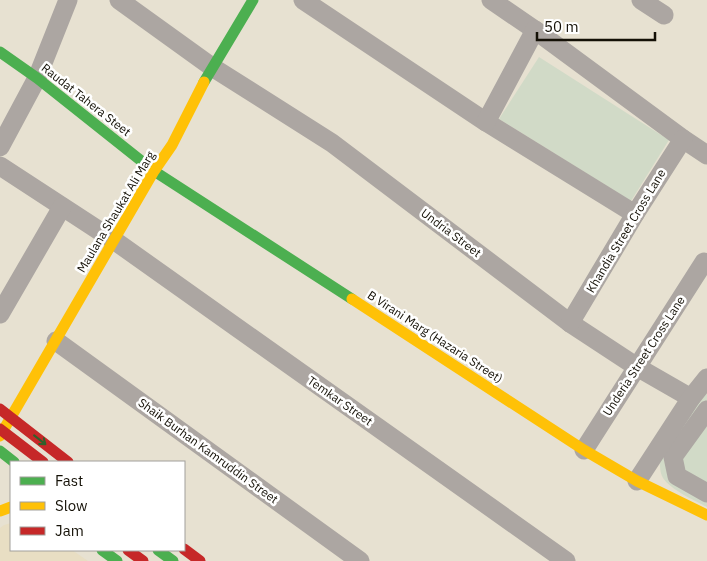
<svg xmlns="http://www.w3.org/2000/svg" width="707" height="561" font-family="'IBM Plex Sans',sans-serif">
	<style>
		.built { fill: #e8dec3 }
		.green { fill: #d1dac7 }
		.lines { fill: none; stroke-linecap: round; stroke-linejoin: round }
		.street { stroke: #aca6a2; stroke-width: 19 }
		.fast { stroke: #4caf50; stroke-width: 11 }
		.slow { stroke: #ffc107; stroke-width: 11 }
		.jam { stroke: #c62828; stroke-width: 11 }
		.jam-bridge { stroke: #c62828; stroke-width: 11 }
		.oneway { stroke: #30602b }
		.labels { text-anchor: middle; stroke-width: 5; stroke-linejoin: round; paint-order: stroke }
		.street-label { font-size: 12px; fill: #141006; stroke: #fff }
	</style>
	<rect width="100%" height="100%" fill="#e7e1d1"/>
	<!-- built -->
	<path class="built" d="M11,523V550H72L88,561H0V528L4,525Z"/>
	<!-- green -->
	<g class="green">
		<path d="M539,57L669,140L631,201L499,119Z"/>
		<path d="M707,382V507C694,500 671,490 663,478C659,471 660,462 660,454Z"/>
	</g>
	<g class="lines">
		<!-- street -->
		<g class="street">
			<path d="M119,0L212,67L332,143L570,323L637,367L691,398"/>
			<path d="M303,0L486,122L635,214"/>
			<path d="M491,0L535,30L683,139L707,155"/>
			<path d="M641,0L664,15"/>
			<path d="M486,122L535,30"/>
			<path d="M0,147L37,78L68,0"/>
			<path d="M0,166L115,241L566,561"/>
			<path d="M0,314L62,207"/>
			<path d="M570,323L635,214L683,139"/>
			<path d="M56,341L360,561"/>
			<path d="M707,410L673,457L677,476L707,493"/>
			<path d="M584,450L704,262L707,264"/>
			<path d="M637,481L691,398L707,378"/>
		</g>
		<!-- fast -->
		<g class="fast">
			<path d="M0,52L37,78L154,171L352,299"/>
			<path d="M204,82L253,0"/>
			<path d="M0,451L14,462"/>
			<path d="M102,550L117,561"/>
			<path d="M158,550L173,561"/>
		</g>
		<!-- slow -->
		<g class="slow">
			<path d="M352,299L584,450L637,481L707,515"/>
			<path d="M0,436L154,171L172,145L204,82"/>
			<path d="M0,511L11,507"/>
		</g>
		<!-- jam -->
		<g class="jam">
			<path d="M0,409L68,462"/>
			<path d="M184,549L200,561"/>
			<path d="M128,550L143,561"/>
		</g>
		<!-- jam-bridge -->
		<path class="jam-bridge" d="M0,429L43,462"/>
	</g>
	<!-- one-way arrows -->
	<defs><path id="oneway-shaft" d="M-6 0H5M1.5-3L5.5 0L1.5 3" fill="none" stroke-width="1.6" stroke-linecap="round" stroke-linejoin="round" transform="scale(1.25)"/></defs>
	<use class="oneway" href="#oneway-shaft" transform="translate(40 440) rotate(38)"/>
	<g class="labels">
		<!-- street labels -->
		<g class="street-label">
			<text transform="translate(86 100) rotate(38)" y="4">Raudat Tahera Steet</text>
			<text transform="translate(116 212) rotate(-59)" y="4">Maulana Shaukat Ali Marg</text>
			<text transform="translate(626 231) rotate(-59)" y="4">Khandia Street Cross Lane</text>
			<text transform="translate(451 233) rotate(37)" y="4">Undria Street</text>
			<text transform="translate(435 337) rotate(33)" y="4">B Virani Marg (Hazaria Street)</text>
			<text transform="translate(644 356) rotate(-57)" y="4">Underia Street Cross Lane</text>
			<text transform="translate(340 401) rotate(35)" y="4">Temkar Street</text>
			<text transform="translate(208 451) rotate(36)" y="4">Shaik Burhan Kamruddin Street</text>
		</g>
	</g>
	<!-- legend -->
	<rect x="10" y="461" width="175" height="90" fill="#ffffff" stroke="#a19f9b"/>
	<rect x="20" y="477" width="25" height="8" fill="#4caf50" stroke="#a19f9b"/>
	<text x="55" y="486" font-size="15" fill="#141006">Fast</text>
	<rect x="20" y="502" width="25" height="8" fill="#ffc107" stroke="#a19f9b"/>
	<text x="55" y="511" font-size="15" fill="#141006">Slow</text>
	<rect x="20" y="527" width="25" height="8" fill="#c62828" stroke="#a19f9b"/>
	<text x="55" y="536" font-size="15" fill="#141006">Jam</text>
	<!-- scale -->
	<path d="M537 32v8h118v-8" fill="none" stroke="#141006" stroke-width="2.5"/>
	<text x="544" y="32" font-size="15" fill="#141006" stroke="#ffffff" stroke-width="4" paint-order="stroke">50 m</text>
</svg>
